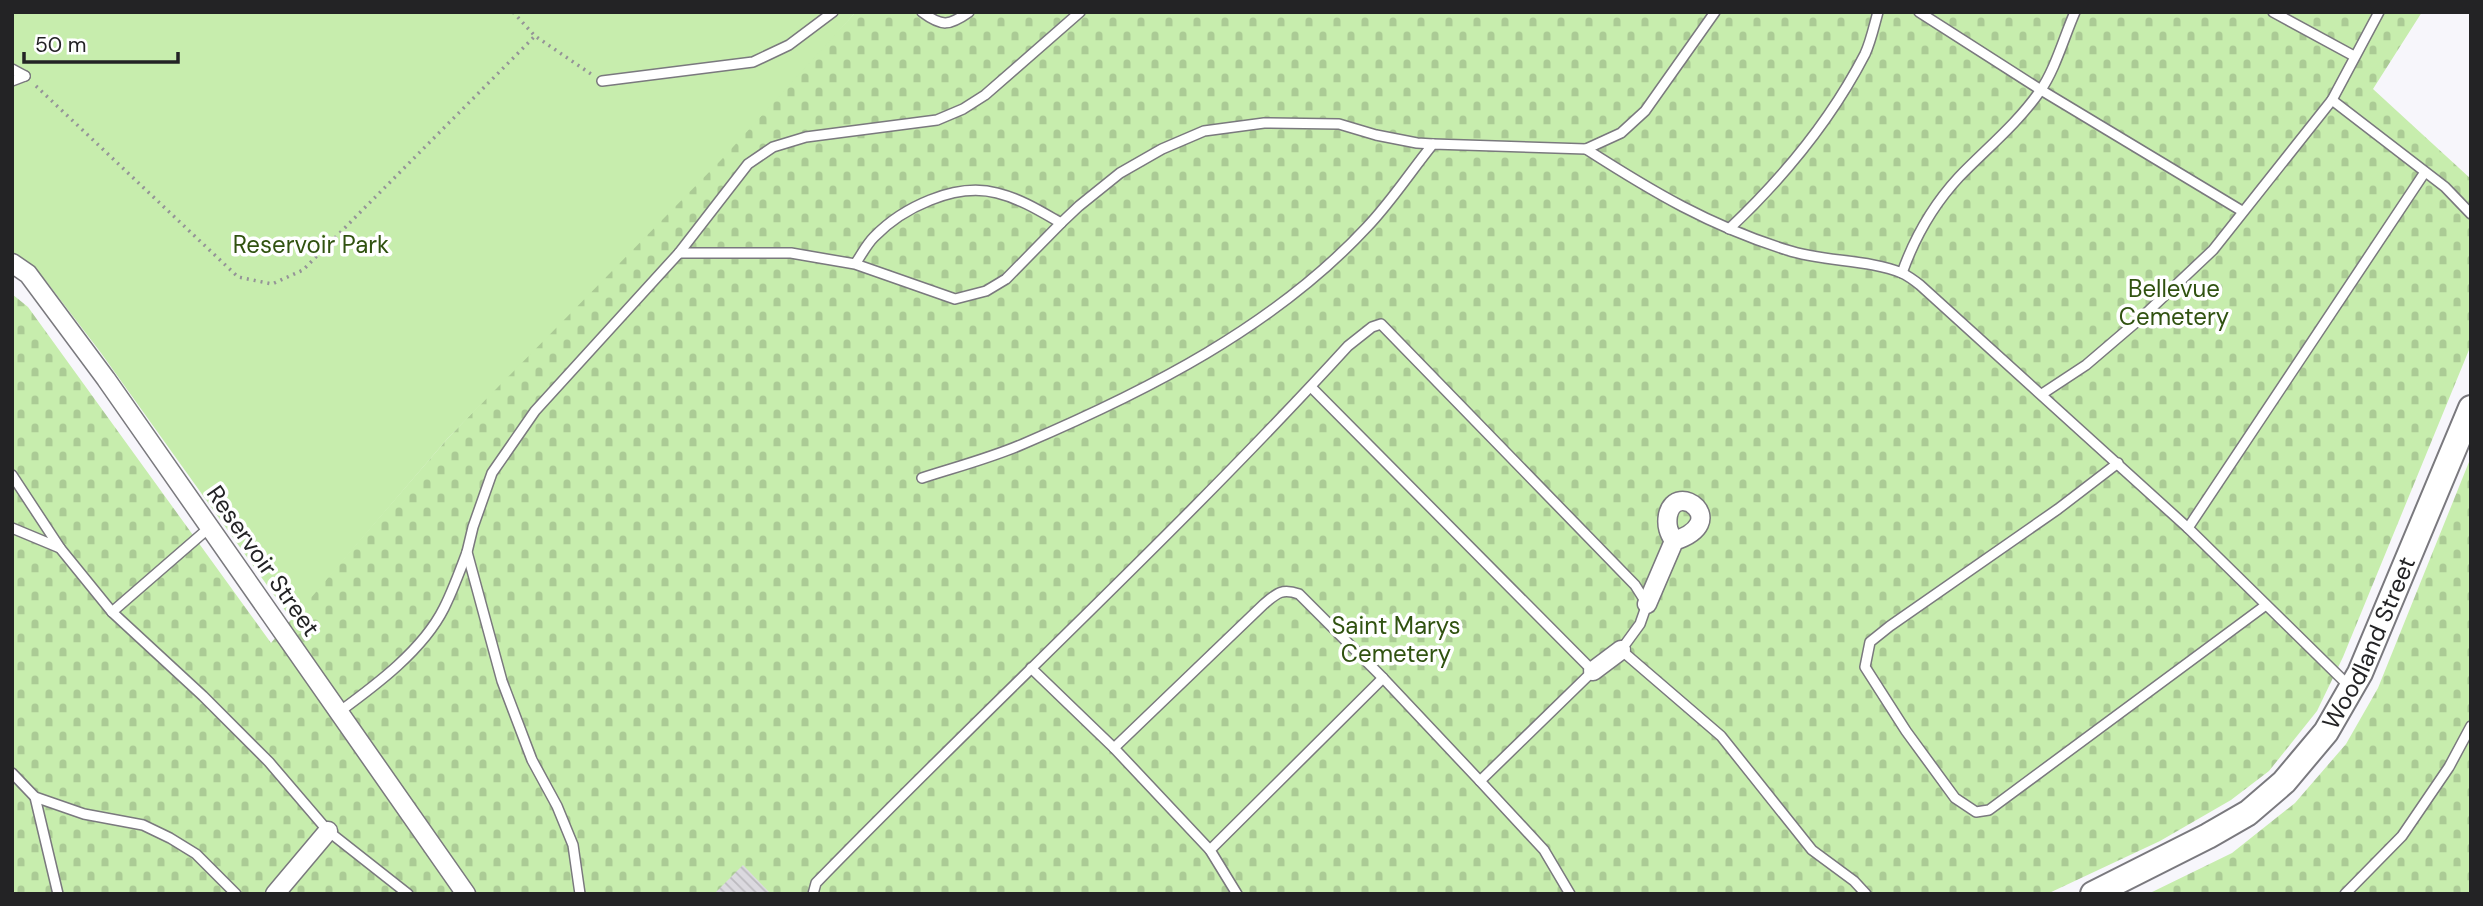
<svg xmlns="http://www.w3.org/2000/svg" width="2483" height="906" font-family="'DM Sans',sans-serif">
	<style>
		.cemetery { fill: url(#cemetery-stones) }
		.green { fill: #c7edad }
		.building { fill: url(#building-back-hatch) }
		.lines { fill: none; stroke-linecap: round; stroke-linejoin: round }
		.service-casing { stroke: #7a797e; stroke-width: 12 }
		.minor-casing { stroke: #7a797e; stroke-width: 21 }
		.secondary-casing { stroke: #7a797e; stroke-width: 28 }
		.path { stroke: #949397; stroke-width: 3.5; stroke-dasharray: 2 5; stroke-linecap: butt }
		.service { stroke: #fff; stroke-width: 9 }
		.minor { stroke: #fff; stroke-width: 18 }
		.secondary { stroke: #fff; stroke-width: 24 }
		.labels { text-anchor: middle; stroke-width: 7; stroke-linejoin: round; paint-order: stroke }
		.park-label { font-size: 24px; fill: #305210; stroke: #fff }
		.street-label { font-size: 24px; fill: #232325; stroke: #fff }
	</style>
	<defs>
		<pattern id="cemetery-stones" width="16" height="16" patternUnits="userSpaceOnUse" patternTransform="scale(1.75)"><rect width="16" height="16" fill="#c7edad"/><path d="M2 7V4a2 2 0 0 1 4 0v3zM10 15v-3a2 2 0 0 1 4 0v3z" fill="#abcb95"/></pattern>
		<pattern id="building-back-hatch" width="6" height="6" patternUnits="userSpaceOnUse" patternTransform="scale(1.75)"><rect width="6" height="6" fill="#dbd9df"/><path d="M-1 5l2 2M0 0l6 6M5-1l2 2" fill="none" stroke="#bcbabf"/></pattern>
	</defs>
	<rect width="100%" height="100%" fill="#f7f6fb"/>
	<!-- cemetery -->
	<g class="cemetery">
		<path d="M856,12H2422L2373,89L2471,179V345L2343,657L2317,711L2269,771L2231,800L2160,841L2047,894H12V294L28,307L271,643L448,438Z"/>
		<path d="M2471,457V894H2148L2232,853L2295,803L2346,744L2378,688Z"/>
	</g>
	<!-- green -->
	<path class="green" d="M12,12H856L722,159L448,438L292,620L101,353L46,281L12,253Z"/>
	<!-- building -->
	<path class="building" d="M743,865L771,894H714Z"/>
	<g class="lines">
		<defs>
			<g id="service">
				<path d="M922,12C942,27 949,26 969,12"/>
				<path d="M1919,12L2041,90L2242,211"/>
				<path d="M2273,12L2354,56"/>
				<path d="M12,69L25,76"/>
				<path d="M12,81L25,76"/>
				<path d="M602,81L753,62L789,45L833,12"/>
				<path d="M2332,100L2445,187L2471,214"/>
				<path d="M1586,149C1653,192 1710,226 1787,250C1823,262 1868,259 1902,273C1908,276 1915,281 1920,285L2188,528"/>
				<path d="M1061,223L1079,206L1120,173L1162,149L1204,131L1264,123L1339,124L1376,135L1417,143L1433,144"/>
				<path d="M1729,229C1783,178 1831,120 1865,54C1871,41 1874,26 1878,12"/>
				<path d="M679,253H791L855,264C861,256 866,245 874,237C902,208 955,182 997,193C1021,199 1040,211 1061,223L1006,279L986,291L955,299L855,264"/>
				<path d="M1902,273C1914,239 1934,204 1959,177C1986,149 2018,123 2040,91C2055,70 2064,37 2075,12"/>
				<path d="M1311,387L1593,671L1480,781L1544,850L1570,894"/>
				<path d="M2042,394L2086,365L2141,318L2213,250L2332,100L2379,12"/>
				<path d="M2118,463L2058,509L1890,626L1870,642L1865,667L1906,731L1955,798L1976,812L1989,810L2266,605"/>
				<path d="M12,475L60,548L12,528"/>
				<path d="M922,478C956,467 991,458 1023,444C1147,391 1274,327 1367,227C1391,202 1411,171 1433,144L1586,149L1621,133L1645,111L1715,12"/>
				<path d="M60,548L112,612L203,696L269,762L328,831L408,894"/>
				<path d="M112,612L210,527"/>
				<path d="M1031,668L1114,748"/>
				<path d="M2349,686L2188,528L2425,172"/>
				<path d="M339,712C376,685 423,650 444,608C453,590 460,571 467,552"/>
				<path d="M12,773L35,797L84,814L143,825L170,838L196,854L236,894"/>
				<path d="M35,797L58,894"/>
				<path d="M1210,850L1114,748L1264,604C1277,593 1282,588 1299,594L1383,678"/>
				<path d="M580,894L573,845L557,806L532,760L502,681L467,552L473,527L492,473L535,411L679,253L748,164L773,147L806,137L937,120L963,109L985,95L1080,12"/>
				<path d="M813,894L816,883C991,703 1178,532 1348,346L1372,327L1381,324L1635,585L1647,604L1640,624L1621,650L1721,736L1812,850L1854,881L1866,894"/>
				<path d="M1237,894L1210,850L1383,678L1480,781"/>
				<path d="M2345,894L2402,836L2449,767L2471,726"/>
			</g>
			<g id="minor">
				<path d="M12,263L28,274L106,379L466,894"/>
				<path d="M1647,604L1674,541C1733,522 1676,479 1668,515C1666,526 1669,533 1674,541"/>
				<path d="M1593,671L1621,650"/>
				<path d="M275,894L328,831"/>
			</g>
			<g id="secondary">
				<path id="s1" d="M2093,894L2208,836L2248,813L2284,782L2326,732L2360,673L2471,408"/>
			</g>
		</defs>
		<!-- service casing -->
		<use href="#service" class="service-casing"/>
		<!-- minor casing -->
		<use href="#minor" class="minor-casing"/>
		<!-- secondary casing -->
		<use href="#secondary" class="secondary-casing"/>
		<!-- path -->
		<g class="path">
			<path d="M513,12L535,36L591,74"/>
			<path d="M36,86L238,277L272,284L303,270L535,36"/>
		</g>
		<!-- service -->
		<use href="#service" class="service"/>
		<!-- minor -->
		<use href="#minor" class="minor"/>
		<!-- secondary -->
		<use href="#secondary" class="secondary"/>
	</g>
	<g class="labels">
		<!-- park labels -->
		<g class="park-label">
			<text x="311" y="253">Reservoir Park</text>
			<text x="2174" y="297">Bellevue<tspan x="2174" dy="28">Cemetery</tspan></text>
			<text x="1396" y="634">Saint Marys<tspan x="1396" dy="28">Cemetery</tspan></text>
		</g>
		<!-- street labels -->
		<g class="street-label">
			<text transform="translate(263 561) rotate(55)" y="8">Reservoir Street</text>
			<text dy="8" stroke="none"><textPath href="#s1" startOffset="387">Woodland Street</textPath></text>
		</g>
	</g>
	<!-- border -->
	<rect width="2483" height="906" fill="none" stroke="#232325" stroke-width="28"/>
	<!-- scale -->
	<path d="M24 52v10h154v-10" fill="none" stroke="#232325" stroke-width="3.5"/>
	<text x="35" y="52" font-size="21" fill="#232325" stroke="#ffffff" stroke-width="5" paint-order="stroke">50 m</text>
</svg>
